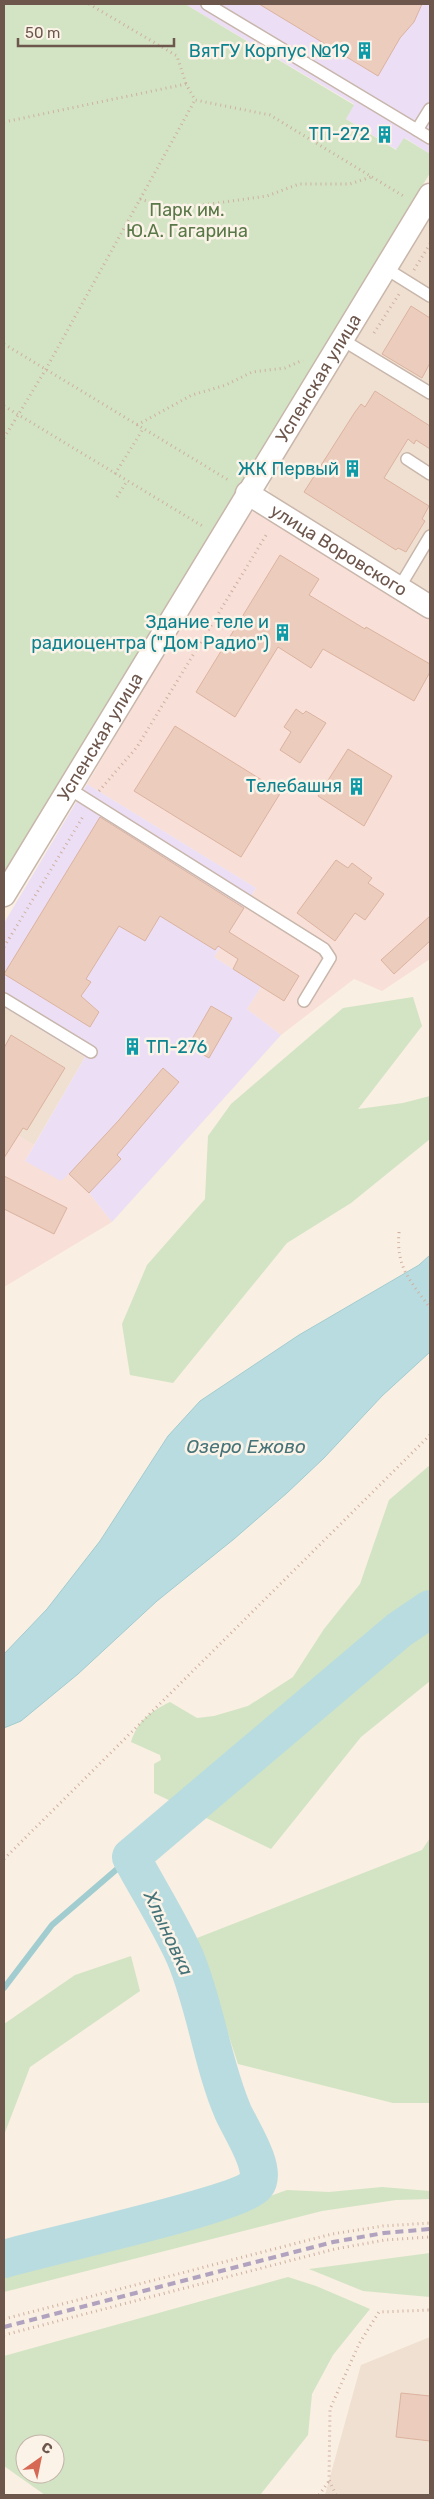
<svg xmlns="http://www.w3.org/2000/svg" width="434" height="2499" font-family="Rubik,sans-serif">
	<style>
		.residential { fill: #f0e0d1 }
		.commercial { fill: #f8dfd7 }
		.education { fill: #ecdff5 }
		.green { fill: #d2e4c3; fill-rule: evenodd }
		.water { fill: #b9dce0; stroke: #a1ccd0 }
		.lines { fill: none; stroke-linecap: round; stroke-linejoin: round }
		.stream { stroke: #a1ccd0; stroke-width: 6 }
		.river { stroke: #b9dce0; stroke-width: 38 }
		.building { fill: #ebccbd; stroke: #dcb39f }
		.lane-casing { stroke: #c8b6ab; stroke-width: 14 }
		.street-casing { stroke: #c8b6ab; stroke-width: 25 }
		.path { stroke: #cfb0a1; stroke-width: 3; stroke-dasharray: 1 4; stroke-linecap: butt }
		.lane { stroke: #fff; stroke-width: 11 }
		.street { stroke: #fff; stroke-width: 22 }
		.rail { stroke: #b1a3c0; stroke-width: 4; stroke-dasharray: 8 5; stroke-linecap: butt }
		.labels { text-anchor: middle; stroke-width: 5; stroke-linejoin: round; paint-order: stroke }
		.culture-label { font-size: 18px; fill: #0d838f; stroke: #fcf3e8; text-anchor: end }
		.park-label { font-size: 18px; fill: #597848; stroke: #fcf3e8 }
		.street-label { font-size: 18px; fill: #6d564c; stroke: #fcf3e8 }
		.water-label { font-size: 19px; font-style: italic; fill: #457378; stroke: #fcf3e8 }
	</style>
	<rect width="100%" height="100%" fill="#f9efe2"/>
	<!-- residential -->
	<g class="residential">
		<path d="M430,219V597L274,499L268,489L275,468Z"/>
		<path d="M4,1007L85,1057L34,1145L4,1127Z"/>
		<path d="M430,2337V2495H325L361,2365Z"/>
	</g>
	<!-- commercial -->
	<g class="commercial">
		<path d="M252,512L260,514L430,620V959L382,991L354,979L281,1035L247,1009L261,987L214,957L256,888L87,784L245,517Z"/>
		<path d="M4,1127L34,1145L25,1161L69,1174L89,1193L112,1222L4,1287Z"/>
	</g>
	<!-- education -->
	<g class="education">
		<path d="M185,4H430V154L405,138L397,150L346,119L354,104Z"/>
		<path d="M87,784L256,888L214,957L261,987L247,1009L281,1035L112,1222L89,1193L69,1174L61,1181L25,1161L85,1057L4,1007V923Z"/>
	</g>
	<!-- green -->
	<g class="green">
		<path d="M4,4H185L354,105L346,119L396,150L404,138L430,154V173L4,879Z"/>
		<path d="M413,997L422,1026L358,1109L403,1103L430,1096V1139L351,1203L287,1243L173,1383L130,1375L122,1324L147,1265L205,1199L208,1136L231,1104L343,1008Z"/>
		<path d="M430,1465V1681L361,1737L271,1849L154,1793V1764L161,1760L160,1755L131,1742C138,1720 150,1712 170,1702L197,1718L214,1716L248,1706L293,1677L324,1629L360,1584L389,1500Z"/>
		<path d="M430,1838V2103H393L238,2064L197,1938L422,1850Z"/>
		<path d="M131,1956L140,1991L30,2067L4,2135V2024L75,1975Z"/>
		<path d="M382,2187L430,2191V2199L396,2200L322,2211L4,2292V2272L151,2231L203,2220L287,2190L329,2192Z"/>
		<path d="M430,2253V2297L363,2291L309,2269Z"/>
		<path d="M288,2277L316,2286L370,2309L333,2355L312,2394L308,2435L260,2495H45L4,2466V2356ZM25,2444H55V2474H25Z"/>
	</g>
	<!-- water -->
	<path class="water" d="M430,1255V1352L382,1396L324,1458L287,1493L234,1539L157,1601L78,1674L21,1721L4,1728V1654L47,1609L100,1541L168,1436L200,1401L299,1335L419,1265Z"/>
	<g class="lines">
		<!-- stream -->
		<path class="stream" d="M4,1988L52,1925L131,1857"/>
		<!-- river -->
		<path class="river" d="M4,2259C43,2247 239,2205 256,2185C268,2170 240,2128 233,2112C212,2063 206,2007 185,1957C171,1925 148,1889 131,1857L399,1630L430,1609"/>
	</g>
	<!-- building -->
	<g class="building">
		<path d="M259,4H422L414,22L400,38L378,76Z"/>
		<path d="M411,306L430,318V363L422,378L382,354Z"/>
		<path d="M375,391L430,426V449L416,440L414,444L408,439L384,478L429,506L422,519L425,521L406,552L398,548L396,550L304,492L355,412L361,404L365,407Z"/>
		<path d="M280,555L319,579L309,595L365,629L366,627L430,664V672L414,701L323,649L311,668L278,647L235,717L196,692Z"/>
		<path d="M296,709L303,714L306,711L326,723L300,763L280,750L291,732L284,727Z"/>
		<path d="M175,726L281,792L241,857L134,791Z"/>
		<path d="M348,749L392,776L364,826L318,796Z"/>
		<path d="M100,817L244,908L229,932L299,976L284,1001L233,969L238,959L218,946L215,950L160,916L145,941L119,926L86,979L91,982L81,996L99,1012L90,1027L4,974Z"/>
		<path d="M336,860L348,868L352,863L372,878L368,883L384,894L365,920L355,913L335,941L297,913Z"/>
		<path d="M430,916V941L394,974L381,960Z"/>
		<path d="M211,1006L232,1018L209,1058L188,1046Z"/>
		<path d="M11,1035L65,1068L27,1130L23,1128L4,1158V1048Z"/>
		<path d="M163,1068L179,1082L117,1155L121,1159L89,1193L69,1174L119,1120Z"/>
		<path d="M4,1176L67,1208L54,1234L4,1209Z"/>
		<path d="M401,2393L430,2396V2441L396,2437Z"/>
	</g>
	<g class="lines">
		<defs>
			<g id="lane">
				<path d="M207,4L417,130L430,109"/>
				<path d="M417,130L430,138"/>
				<path d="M385,268L430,296"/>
				<path d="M341,339L430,393"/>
				<path d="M407,459L430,474"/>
				<path d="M399,588L430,536"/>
				<path d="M68,788L324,949L330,958L304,1001"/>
				<path d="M4,999L91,1052"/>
			</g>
			<g id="street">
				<path id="s1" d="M247,493L430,607"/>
				<path id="s2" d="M4,895L430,195"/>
			</g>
		</defs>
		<!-- lane casing -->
		<use href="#lane" class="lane-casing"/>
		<!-- street casing -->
		<use href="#street" class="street-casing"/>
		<!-- path -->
		<g class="path">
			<path d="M89,4L177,56L186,84"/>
			<path d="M4,122L186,84L195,100L270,115L405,197"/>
			<path d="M140,199L174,209L267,196L299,184H350L371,177"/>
			<path d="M414,270L430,244"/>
			<path d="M374,333L399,294"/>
			<path d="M4,344L230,481"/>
			<path d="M4,406L204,527"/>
			<path d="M137,425L192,395L226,385L252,372L285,368L303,360"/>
			<path d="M4,438L46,369L195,100"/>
			<path d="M115,474L143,429"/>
			<path d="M117,497L127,481"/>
			<path d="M99,791L137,747L268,532"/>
			<path d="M4,947L84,815"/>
			<path d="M399,1232C396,1268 410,1280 430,1308"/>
			<path d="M4,1859L430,1435"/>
			<path d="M4,2319L332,2234L383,2226L430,2223"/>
			<path d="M4,2335L335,2249L385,2240L430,2237"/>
			<path d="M319,2495L329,2481"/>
			<path d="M336,2495L329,2480L330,2409L359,2344L379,2312L430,2310"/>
		</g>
		<!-- lane -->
		<use href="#lane" class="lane"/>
		<!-- street -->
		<use href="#street" class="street"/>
		<!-- rail -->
		<path class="rail" d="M4,2327L333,2242L384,2233L430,2229"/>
	</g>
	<!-- icons -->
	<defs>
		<symbol id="building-bare" viewBox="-9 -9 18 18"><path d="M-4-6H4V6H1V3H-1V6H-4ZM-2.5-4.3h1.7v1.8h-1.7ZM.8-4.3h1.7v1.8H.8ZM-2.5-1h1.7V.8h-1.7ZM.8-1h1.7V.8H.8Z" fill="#0f9aa8" stroke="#fcf3e8" stroke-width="2.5" paint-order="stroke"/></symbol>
	</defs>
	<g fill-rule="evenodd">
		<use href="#building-bare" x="352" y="38" width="25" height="25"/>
		<use href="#building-bare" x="372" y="122" width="25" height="25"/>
		<use href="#building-bare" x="340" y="456" width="25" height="25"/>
		<use href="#building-bare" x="270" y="620" width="25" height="25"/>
		<use href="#building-bare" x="344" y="774" width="25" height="25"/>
		<use href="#building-bare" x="120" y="1034" width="25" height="25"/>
	</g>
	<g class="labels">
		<!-- culture labels -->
		<g class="culture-label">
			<text x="350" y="57">ВятГУ Корпус №19</text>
			<text x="370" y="140">ТП-272</text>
			<text x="339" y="475">ЖК Первый</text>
			<text x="269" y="628">Здание теле и<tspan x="269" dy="21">радиоцентра ("Дом Радио")</tspan></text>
			<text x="342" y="792">Телебашня</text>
			<text x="146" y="1053" text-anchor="start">ТП-276</text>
		</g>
		<!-- park labels -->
		<g class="park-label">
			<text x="187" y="216">Парк им.<tspan x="187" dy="21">Ю.А. Гагарина</tspan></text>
		</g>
		<!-- street labels -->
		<g class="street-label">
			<text dy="6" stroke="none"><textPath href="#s2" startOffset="605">Успенская улица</textPath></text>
			<text dy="6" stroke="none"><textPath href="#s1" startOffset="108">улица Воровского</textPath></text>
			<text dy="6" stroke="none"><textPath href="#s2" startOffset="185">Успенская улица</textPath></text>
		</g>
		<!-- water labels -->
		<g class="water-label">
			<text x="246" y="1453">Озеро Ежово</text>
			<text transform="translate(169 1933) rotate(65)" y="7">Хлыновка</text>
		</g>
	</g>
	<!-- border -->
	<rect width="434" height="2499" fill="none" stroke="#6d564c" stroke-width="10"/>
	<!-- north arrow -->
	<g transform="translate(40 2459) rotate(33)"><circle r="24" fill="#fcf3e8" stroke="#c3b4aa"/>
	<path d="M0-4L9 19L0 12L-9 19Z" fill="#d66954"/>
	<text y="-8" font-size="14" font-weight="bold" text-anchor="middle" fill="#6d564c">С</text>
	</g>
	<!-- scale -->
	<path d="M18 38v8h156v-8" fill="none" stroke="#6d564c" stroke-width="2.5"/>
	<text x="25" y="38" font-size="15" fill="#6d564c" stroke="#fcf3e8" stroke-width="4" paint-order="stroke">50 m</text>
</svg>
